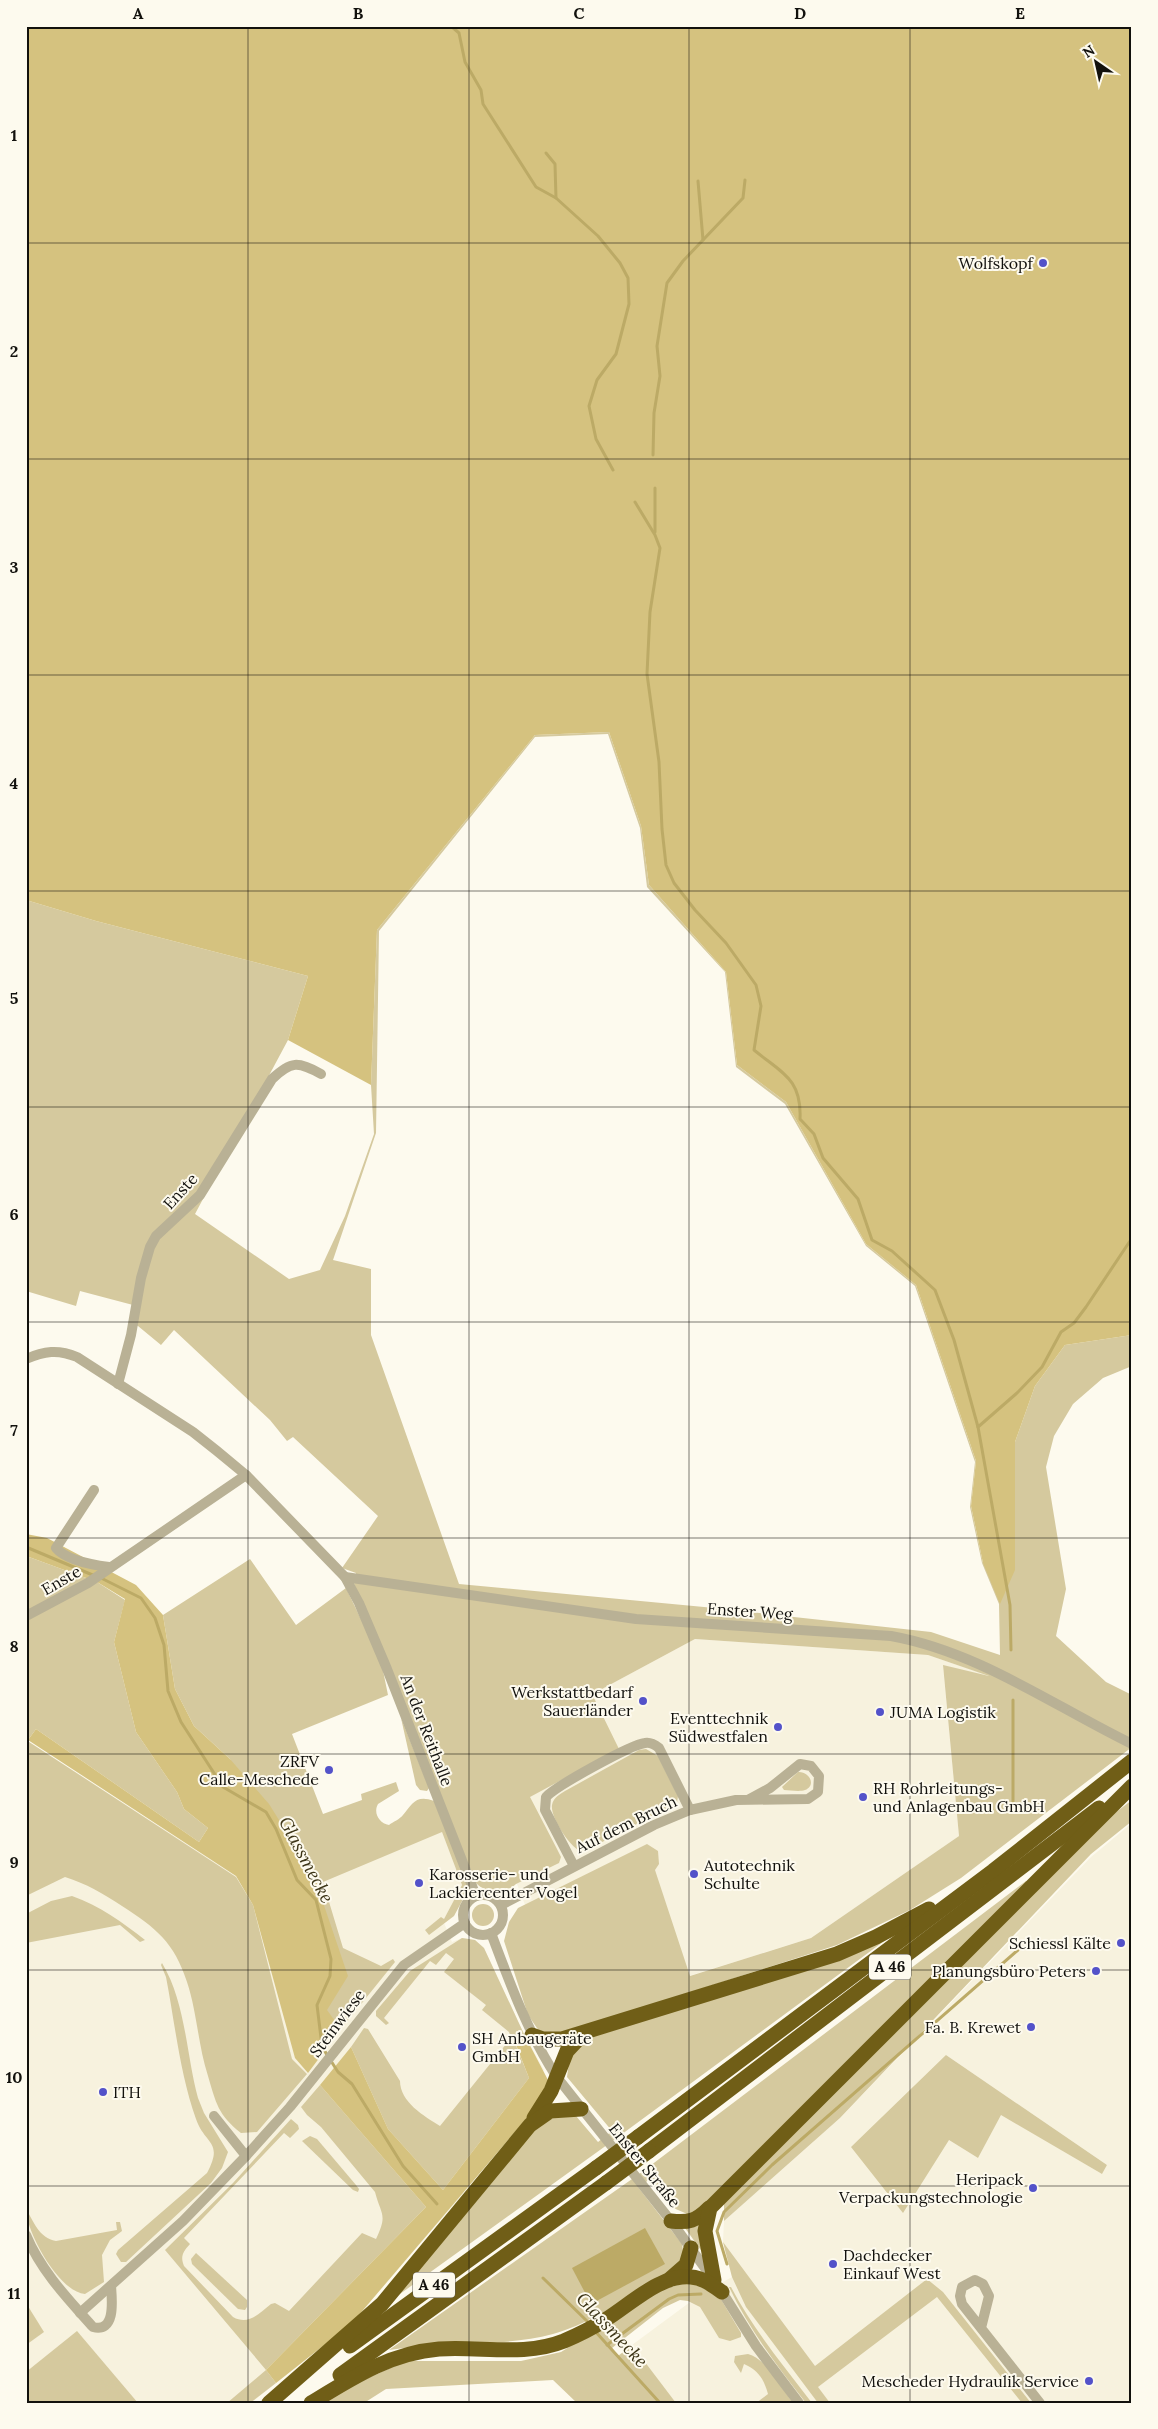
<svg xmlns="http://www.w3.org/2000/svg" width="1158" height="2429" font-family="Lora,serif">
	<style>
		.built { fill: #f7f2de; fill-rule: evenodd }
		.green { fill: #d5c99e; fill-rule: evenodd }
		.forest { fill: #d5c27f }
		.water { fill: #bcaa66 }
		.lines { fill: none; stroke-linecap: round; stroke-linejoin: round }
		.stream { stroke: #bcaa66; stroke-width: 3 }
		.minor { stroke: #b9b195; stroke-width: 10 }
		.highway { stroke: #705e17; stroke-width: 15 }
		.highway-bridge { stroke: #705e17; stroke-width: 15 }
		.grid { fill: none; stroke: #12110d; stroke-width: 1; stroke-opacity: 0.55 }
		.poi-dot { fill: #5352c9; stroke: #fdfaee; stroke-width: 2 }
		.labels { text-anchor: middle; stroke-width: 4; stroke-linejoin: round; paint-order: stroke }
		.shield { fill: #fdfaee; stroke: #585750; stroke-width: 1 }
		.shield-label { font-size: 15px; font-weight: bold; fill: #12110d }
		.poi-label { font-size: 16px; fill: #12110d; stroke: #fdfaee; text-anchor: end }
		.street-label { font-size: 16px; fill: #12110d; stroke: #fdfaee }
		.water-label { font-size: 18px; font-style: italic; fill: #3d3517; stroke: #fdfaee }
		.neatline { fill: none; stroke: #12110d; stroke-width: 2 }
		.grid-label { font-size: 16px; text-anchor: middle; font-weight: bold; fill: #12110d }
	</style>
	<rect width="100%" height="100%" fill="#fdfaee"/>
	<!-- built -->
	<g class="built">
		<path d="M695,1639L928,1655L996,1678L943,1666L959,1836L811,1938L689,1976L527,1910L517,1884L471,1869L602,1689Z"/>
		<path d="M26,1740L236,1876L253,1905L438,1821L462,1885L443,1921L444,1923L452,1942L462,1938L469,1939L475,1940L484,1948L524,2034L544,2070L463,2194L352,2323L251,2403H26Z"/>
		<path d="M1132,1823V2403H793L779,2386L756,2403H577L632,2345L701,2294L732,2277L723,2242L724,2221L840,2118L1091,1857ZM946,2055L1107,2165L1102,2174L1001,2114L978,2158L949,2140Z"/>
	</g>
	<!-- green -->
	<g class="green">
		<path d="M609,732L641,826L649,885L726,972L737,1065L786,1102L866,1244L916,1285L976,1461L971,1506L983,1563L1015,1570V1442L1035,1386L1065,1345L1132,1335V1366L1103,1378L1073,1404L1054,1436L1046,1467L1066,1589L1056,1636L1106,1682L1132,1695V1747L961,1878L910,1910L837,1945L555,2036L539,2031L528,2015L504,1941L509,1922L518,1908L647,1844L658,1851L659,1864L655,1870L690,1976L811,1938L959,1836L943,1665L989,1676L928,1655L695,1639L602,1689L594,1698L619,1749L530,1797L557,1849L561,1857L559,1863L516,1884C506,1894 486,1894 476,1883L354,1584L356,1573L342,1568L378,1516L293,1437L287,1441L270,1420L174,1330L161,1345L138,1326L130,1324L133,1305L80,1291L76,1306L26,1291V900L96,921L308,976L288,1040L195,1214L289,1279L320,1270L345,1216L374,1134L371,1085L377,930L535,735ZM608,734L640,828L647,887L725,972L736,1067L785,1104L866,1246L915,1286L975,1462L970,1507L982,1563L999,1604L1000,1655L931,1632L704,1607L459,1584L371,1335V1269L333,1260L376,1133L379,931L535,737Z"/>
		<path d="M29,1557L97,1582L125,1600L114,1642L136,1732L177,1792L184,1809L208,1828L199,1842L36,1729L28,1740L26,1738V1559Z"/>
		<path d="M250,1559L296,1625L346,1588L381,1661L388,1695L292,1734L323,1814L362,1800L361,1794L396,1782L399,1791L378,1804C373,1813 379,1823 389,1825C393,1822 400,1819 403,1815C412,1804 416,1794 434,1801L469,1888L454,1916L429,1935L425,1930L441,1917L444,1919L462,1885L442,1832L323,1882L343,1948L381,1966L393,1959L395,1962L341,2029L326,2010L230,1759L194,1726L175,1689L163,1615Z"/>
		<path d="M401,1718L429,1788L427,1791L420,1790L416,1785Z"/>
		<path d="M26,1740L236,1877L253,1905L292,2059L307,2074L257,2132L241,2133C218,2115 216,2103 208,2076C198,2045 197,2012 187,1982C174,1942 156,1928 122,1906C102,1893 87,1884 65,1877L26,1896Z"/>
		<path d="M646,1749L658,1756L678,1796L677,1803L583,1852C571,1850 550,1817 552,1805C553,1798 560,1794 565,1791L639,1750Z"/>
		<path d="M798,1772C809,1771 817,1785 805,1790C799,1792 790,1790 784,1790L782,1787Z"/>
		<path d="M1132,1800V1821L1091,1854L840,2118L724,2221V2201L1107,1819Z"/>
		<path d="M1026,1881L1028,1883L692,2216L671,2207L649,2180L638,2187L682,2244L684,2256L674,2269C638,2290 594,2323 553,2334C500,2348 443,2341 389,2350L642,2172Z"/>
		<path d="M72,1896C100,1906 122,1922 145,1940L140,1942L120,1925L26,1943V1914L51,1901Z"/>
		<circle cx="483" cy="1915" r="11"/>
		<path d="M891,1936L618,2137L393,2299L533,2128L557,2114L576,2116L598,2142L612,2131L567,2077L570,2055L591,2036Z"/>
		<path d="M462,1938L475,1940L484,1948L524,2034L513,2038L529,2078L443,2190L388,2129L351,2047L364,2028L368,2029L400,2081C400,2102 424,2116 440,2126L511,2038L509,2032L482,2010L486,2005L444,1972L454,1959L446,1953L436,1965L430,1961L384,2018L389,2023L386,2025L376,2016V2011L410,1971Z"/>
		<path d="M162,1963C186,2003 186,2054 198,2098L204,2113L228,2152L222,2168L211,2183L126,2262H121L116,2254L118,2250L207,2173C224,2141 205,2145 196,2119C180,2074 175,2024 166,1977L161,1965Z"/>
		<path d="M946,2055L1107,2165L1102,2174L1001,2115L978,2158L949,2140L903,2213L851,2147Z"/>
		<path d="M320,2085L426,2207L266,2370L276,2383L250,2403H227L266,2370L165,2250L233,2183L291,2119L298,2125L299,2129L290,2138L284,2133L184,2238L190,2244C183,2252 180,2256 184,2266L233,2317C249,2326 259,2313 271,2304L275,2303L289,2311L362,2233L376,2239C388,2214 381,2215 375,2192L321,2127L307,2115L301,2107Z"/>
		<path d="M310,2136L317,2139L356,2185L359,2189L358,2192L353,2190L302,2141Z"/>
		<path d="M26,2209C34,2222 39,2238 56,2241L117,2230L116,2222H120L122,2231L110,2240L102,2255L104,2282L85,2294C59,2292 26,2232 26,2209Z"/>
		<path d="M703,2221V2253L685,2228Z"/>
		<path d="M723,2242L815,2366L927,2279L943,2292L1031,2403H1022L937,2297L818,2387L830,2403H818L746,2307L732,2277Z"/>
		<path d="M196,2253L247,2300V2307L245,2310L238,2309L192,2264L191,2259Z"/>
		<path d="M690,2282L719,2296L741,2333V2337L730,2341L719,2338L700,2307L688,2301L680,2300L663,2308L612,2348L618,2356L632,2345L676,2403H577L553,2380L386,2389L364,2403H324L346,2388L406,2361H521L561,2352L663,2289Z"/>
		<path d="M729,2287H731C753,2329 783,2365 812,2403H806C777,2366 749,2329 729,2287Z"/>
		<path d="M26,2303L44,2332L26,2345Z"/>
		<path d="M77,2331L138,2403H26V2372Z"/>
		<path d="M748,2354C767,2359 781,2388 793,2403H756L768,2394C764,2379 758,2370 744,2364L741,2373L734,2362L735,2356Z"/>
	</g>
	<!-- forest -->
	<g class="forest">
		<path d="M26,26H1132V1335L1065,1345L1035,1386L1015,1442V1570L1000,1604L983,1563L971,1506L976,1461L916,1285L866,1244L786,1102L737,1065L726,972L649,885L641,826L609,732L535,735L377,930L371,1085L288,1040L308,976L96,921L26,900Z"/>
		<path d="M26,1534L47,1538L136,1585L163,1615L175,1689L194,1726L230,1759L269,1804L314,1876L348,1976L327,2010L341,2029L308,2073L295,2058L253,1905L236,1876L28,1740L36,1729L199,1842L208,1828L184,1809L177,1792L136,1732L114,1642L125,1599L97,1582L29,1557L26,1559Z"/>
		<path d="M524,2034L548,2080L537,2106L352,2323L276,2383L266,2370L426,2207L320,2085L351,2047L388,2129L443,2190L529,2078L513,2037Z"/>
	</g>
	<!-- water -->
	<path class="water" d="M645,2228L665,2264L591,2304L572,2268Z"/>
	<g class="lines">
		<!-- stream -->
		<g class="stream">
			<path d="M451,26L459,33L465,62L481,90L483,104L536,187L556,198L598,236L620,263L628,278L629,304L616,354L597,380L589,406L596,439L613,470"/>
			<path d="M546,153L555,164L556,198"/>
			<path d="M698,181L703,240"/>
			<path d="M653,455L654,413L660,376L657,346L667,283L683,261L743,198L745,180"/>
			<path d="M655,488V532"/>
			<path d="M635,502L655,535L660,548L650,612L647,674L659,762L662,829L666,865L674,883L695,910L726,943L756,985L761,1006L754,1050C782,1073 802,1079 800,1119L814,1134L823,1158L858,1199L872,1240L892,1251L935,1290L954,1340L978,1427L1010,1605L1011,1650"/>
			<path d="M978,1427L1017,1393L1042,1367L1061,1332L1074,1323L1086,1307L1132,1238"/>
			<path d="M26,1547L95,1576"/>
			<path d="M101,1578L141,1598L155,1618L164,1645L168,1691L181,1722L223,1787L266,1812L276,1829L297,1880L316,1900L331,1959L330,1976L317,2005L322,2046L327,2055"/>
			<path d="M1013,1812V1700"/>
			<path d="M331,2061L338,2072L352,2084L403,2166L437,2204"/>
			<path d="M727,2264L717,2231L724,2212L772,2165L1018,1950L1021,1943"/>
			<path d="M543,2278L589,2323"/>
			<path d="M594,2330L660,2403"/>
			<path d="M607,2345L669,2299L678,2295L701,2294"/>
		</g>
		<!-- minor -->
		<g class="minor">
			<path d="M26,1359C44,1351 58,1349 77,1357L193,1432L217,1451L246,1475L345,1577L359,1603L387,1669L476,1896"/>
			<path d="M118,1384L131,1335L141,1278L150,1247L156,1236L200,1195L272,1079C291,1061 298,1061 321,1074"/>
			<path d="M94,1490L56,1548C67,1561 93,1565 109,1567"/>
			<path d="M345,1577L636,1619L891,1636C979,1652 1052,1705 1132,1744"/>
			<path d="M26,1616L88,1583L246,1475"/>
			<path d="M574,1866L545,1810L546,1797C556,1786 630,1745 645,1743C650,1742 654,1744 659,1748L690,1810"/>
			<circle cx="483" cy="1915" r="20"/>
			<path d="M501,1905L654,1825L690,1810L736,1800L808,1799L818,1792L819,1776L811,1766L800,1764L770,1788L748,1800"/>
			<path d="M491,1933C510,1983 527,2031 556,2076L671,2221L710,2275"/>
			<path d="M214,2116L246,2156"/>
			<path d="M26,2235C41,2271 68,2299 93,2327C116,2333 112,2300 111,2286"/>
			<path d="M719,2287L756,2346L799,2403"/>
			<path d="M80,2313L183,2221L246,2156L290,2107L404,1965L465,1923"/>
			<path d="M981,2328L989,2296L983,2284L975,2280L962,2287L960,2296L962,2304L1040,2403"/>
		</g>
		<!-- highway -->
		<g class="highway">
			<path d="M532,2035L543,2039H562L837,1954L876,1937L929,1909"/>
			<path d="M534,2118L551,2091L567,2051L583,2034"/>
			<path d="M638,2137L993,1871L1132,1761"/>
			<path d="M649,2151L1099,1808"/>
			<path d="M671,2221C689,2223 696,2221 709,2208"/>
			<path d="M670,2279L686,2265L691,2248"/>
			<path d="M714,2280L705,2231L710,2208L1132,1786"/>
			<path d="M350,2346L596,2168"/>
			<path d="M340,2375L606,2183"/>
			<path d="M269,2403L382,2304L530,2125L550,2111L581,2109"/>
			<path d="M311,2403C352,2378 390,2353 439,2349C481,2346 524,2357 564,2341C578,2335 592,2328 605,2320C630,2305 660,2274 691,2277C703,2278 712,2285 722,2292"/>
		</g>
		<!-- highway-bridge -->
		<g class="highway-bridge">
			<path d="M596,2168L638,2137"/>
			<path d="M606,2183L649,2151"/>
		</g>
	</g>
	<!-- grid -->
	<path class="grid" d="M248,26V2403M469,26V2403M689,26V2403M910,26V2403M26,243H1132M26,459H1132M26,675H1132M26,891H1132M26,1107H1132M26,1322H1132M26,1538H1132M26,1754H1132M26,1970H1132M26,2186H1132"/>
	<!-- markers -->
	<g class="poi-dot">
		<circle cx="1043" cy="263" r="5"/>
		<circle cx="643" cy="1701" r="5"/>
		<circle cx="880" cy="1712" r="5"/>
		<circle cx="778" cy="1727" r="5"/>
		<circle cx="329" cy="1770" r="5"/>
		<circle cx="863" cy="1797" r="5"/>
		<circle cx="694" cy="1874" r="5"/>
		<circle cx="419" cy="1883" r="5"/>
		<circle cx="1121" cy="1943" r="5"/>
		<circle cx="1096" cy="1971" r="5"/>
		<circle cx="1031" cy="2027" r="5"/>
		<circle cx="462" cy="2047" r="5"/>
		<circle cx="103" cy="2092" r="5"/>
		<circle cx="1033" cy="2188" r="5"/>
		<circle cx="833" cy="2264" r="5"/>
		<circle cx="1089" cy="2381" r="5"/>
	</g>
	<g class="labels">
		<!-- shield labels -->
		<g class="shield">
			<rect x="869" y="1954.5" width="42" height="25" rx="4"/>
			<rect x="413" y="2272.5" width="42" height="25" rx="4"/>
		</g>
		<g class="shield-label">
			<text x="890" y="1972">A 46</text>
			<text x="434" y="2290">A 46</text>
		</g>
		<!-- poi labels -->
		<g class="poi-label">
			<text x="1033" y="269">Wolfskopf</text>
			<text x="633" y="1698">Werkstattbedarf<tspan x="633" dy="18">Sauerländer</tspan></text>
			<text x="890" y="1718" text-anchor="start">JUMA Logistik</text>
			<text x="768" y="1724">Eventtechnik<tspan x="768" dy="18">Südwestfalen</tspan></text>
			<text x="319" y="1767">ZRFV<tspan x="319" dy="18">Calle-Meschede</tspan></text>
			<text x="873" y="1794" text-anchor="start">RH Rohrleitungs-<tspan x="873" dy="18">und Anlagenbau GmbH</tspan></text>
			<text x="704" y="1871" text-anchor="start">Autotechnik<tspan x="704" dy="18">Schulte</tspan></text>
			<text x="429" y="1880" text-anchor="start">Karosserie- und<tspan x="429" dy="18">Lackiercenter Vogel</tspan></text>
			<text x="1111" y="1949">Schiessl Kälte</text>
			<text x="1086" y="1977">Planungsbüro Peters</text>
			<text x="1021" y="2033">Fa. B. Krewet</text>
			<text x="472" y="2044" text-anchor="start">SH Anbaugeräte<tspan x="472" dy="18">GmbH</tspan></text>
			<text x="113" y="2098" text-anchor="start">ITH</text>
			<text x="1023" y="2185">Heripack<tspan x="1023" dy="18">Verpackungstechnologie</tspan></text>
			<text x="843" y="2261" text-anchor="start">Dachdecker<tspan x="843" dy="18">Einkauf West</tspan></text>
			<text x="1079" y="2387">Mescheder Hydraulik Service</text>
		</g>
		<!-- street labels -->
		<g class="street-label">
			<text transform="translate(180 1191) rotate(-48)" y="6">Enste</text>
			<text transform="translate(61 1580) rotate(-30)" y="6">Enste</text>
			<text transform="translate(750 1611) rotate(4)" y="6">Enster Weg</text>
			<text transform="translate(427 1730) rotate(69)" y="6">An der Reithalle</text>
			<text transform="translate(626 1824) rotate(-26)" y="6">Auf dem Bruch</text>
			<text transform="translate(337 2023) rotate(-53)" y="6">Steinwiese</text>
			<text transform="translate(645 2165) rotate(51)" y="6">Enster Straße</text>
		</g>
		<!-- water labels -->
		<g class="water-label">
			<text transform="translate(306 1860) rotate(62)" y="6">Glassmecke</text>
			<text transform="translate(612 2330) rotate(47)" y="6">Glassmecke</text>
		</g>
	</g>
	<!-- border -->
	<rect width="1158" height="2429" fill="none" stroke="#fdfaee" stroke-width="55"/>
	<!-- north arrow -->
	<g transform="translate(1096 62) rotate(326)" stroke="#fdfaee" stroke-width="4" paint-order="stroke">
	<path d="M0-4L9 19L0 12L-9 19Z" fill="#12110d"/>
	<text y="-8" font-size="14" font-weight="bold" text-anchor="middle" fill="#12110d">N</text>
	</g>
	<rect x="28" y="28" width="1102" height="2374" class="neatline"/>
	<g class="grid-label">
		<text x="138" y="19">A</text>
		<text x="358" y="19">B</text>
		<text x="579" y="19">C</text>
		<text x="800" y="19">D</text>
		<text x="1020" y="19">E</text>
		<text x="14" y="141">1</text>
		<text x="14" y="357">2</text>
		<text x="14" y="573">3</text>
		<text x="14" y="789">4</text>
		<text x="14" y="1004">5</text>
		<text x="14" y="1220">6</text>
		<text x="14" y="1436">7</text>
		<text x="14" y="1652">8</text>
		<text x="14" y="1868">9</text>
		<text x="14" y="2083">10</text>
		<text x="14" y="2299">11</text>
	</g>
</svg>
